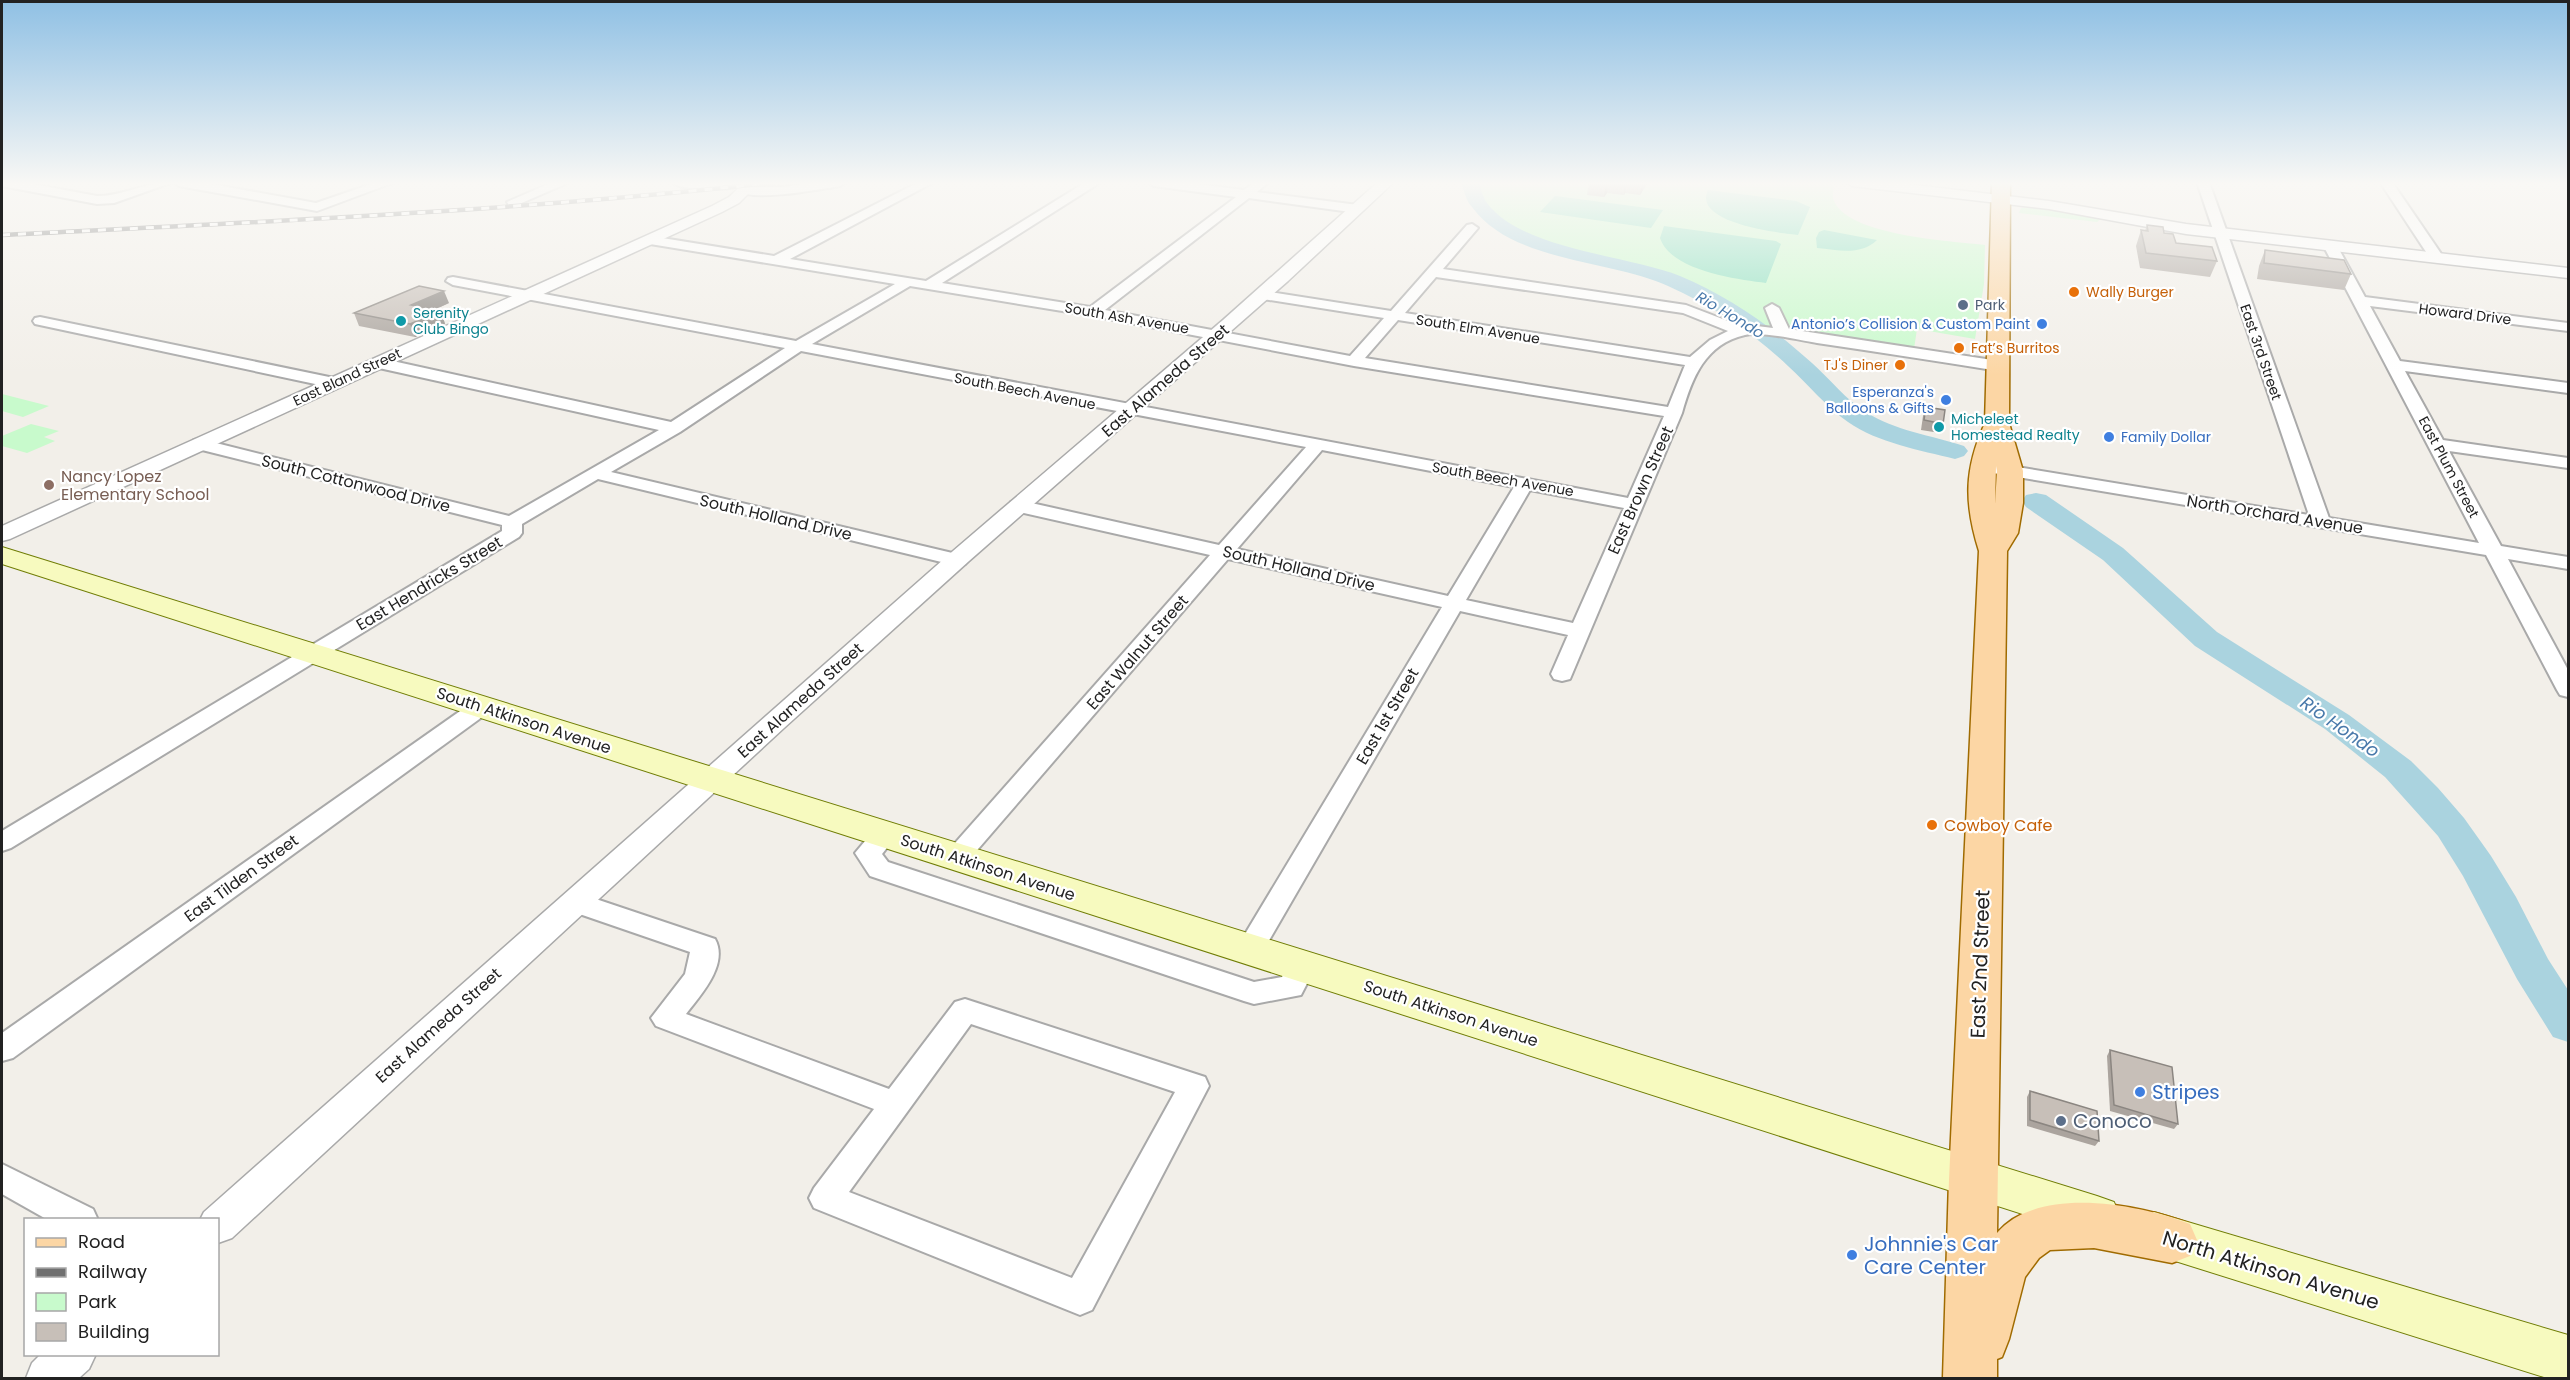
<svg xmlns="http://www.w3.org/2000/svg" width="2570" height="1380" font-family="Poppins,sans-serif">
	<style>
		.park { fill: #c8facc }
		.pitch { fill: #88e0be }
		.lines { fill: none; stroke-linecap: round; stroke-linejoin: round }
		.river { fill: #aad3df; fill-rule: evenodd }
		.minor-casing { stroke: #a9a9a9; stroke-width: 4 }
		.tertiary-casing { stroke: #a9a9a9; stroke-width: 3 }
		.secondary-casing { stroke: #707d05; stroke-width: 2 }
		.primary-casing { stroke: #a06b00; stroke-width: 3 }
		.minor { fill: #fff; fill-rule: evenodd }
		.tertiary { fill: #fff; fill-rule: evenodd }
		.secondary { fill: #f7fabf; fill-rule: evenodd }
		.primary { fill: #fcd6a4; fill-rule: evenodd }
		.rail-casing { stroke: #707070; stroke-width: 4.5 }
		.rail { stroke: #fff; stroke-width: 3; stroke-dasharray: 8; stroke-linecap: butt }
		.wall { fill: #aba49e }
		.shaded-wall { fill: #8b8681 }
		.building { fill: #c7bfb8; stroke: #8b8681; stroke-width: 1.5 }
		.food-dot { fill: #e8710a; stroke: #fff; stroke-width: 2 }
		.service-dot { fill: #5c6f8a; stroke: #fff; stroke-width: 2 }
		.culture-dot { fill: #0f9aa8; stroke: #fff; stroke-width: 2 }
		.shop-dot { fill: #3f7fe0; stroke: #fff; stroke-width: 2 }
		.education-dot { fill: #8d6e63; stroke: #fff; stroke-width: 2 }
		.labels { text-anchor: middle; stroke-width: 4.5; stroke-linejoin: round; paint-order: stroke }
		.far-food-label { font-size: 14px; fill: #c56008; stroke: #fff; text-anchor: start }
		.far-service-label { font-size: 14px; fill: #4e5e75; stroke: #fff; text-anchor: start }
		.far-culture-label { font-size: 14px; fill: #0d838f; stroke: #fff; text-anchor: start }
		.far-street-label { font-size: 14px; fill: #222; stroke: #fff }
		.far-shop-label { font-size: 14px; fill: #366cbe; stroke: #fff; text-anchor: end }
		.far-water-label { font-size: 15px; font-style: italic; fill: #4a7aab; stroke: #fff }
		.street-label { font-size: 16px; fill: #222; stroke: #fff }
		.education-label { font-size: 16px; fill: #785e54; stroke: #fff; text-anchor: start }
		.food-label { font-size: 16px; fill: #c56008; stroke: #fff; text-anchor: start }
		.water-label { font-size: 18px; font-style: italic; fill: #4a7aab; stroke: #fff }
		.near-street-label { font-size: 20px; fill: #222; stroke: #fff }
		.near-shop-label { font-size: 20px; fill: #366cbe; stroke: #fff; text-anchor: start }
		.near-service-label { font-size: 20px; fill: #4e5e75; stroke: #fff; text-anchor: start }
	</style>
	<rect width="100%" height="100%" fill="#f2efe9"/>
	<!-- park -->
	<g class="park">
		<path d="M1470,182H1813L1834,184C1834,189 1832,194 1833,198C1843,236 1953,241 1985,245L1984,284L1975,339L1917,329L1914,349L1755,326L1673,281L1635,267L1550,247L1523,238L1484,211L1471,195Z"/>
		<path d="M2037,207L2102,218L2097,222L2019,213L2021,208Z"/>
		<path d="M2,394L49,406L23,417L2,411Z"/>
		<path d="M31,424L59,431L44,437L55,441L27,453L2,446V436Z"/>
	</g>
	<!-- pitch -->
	<g class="pitch">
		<path d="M1708,190L1796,201L1810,207L1798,235C1778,233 1692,223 1708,190Z"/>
		<path d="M1555,196L1663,210L1651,228L1540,212Z"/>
		<path d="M1664,226L1776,241L1781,244L1766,283C1736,279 1671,271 1660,238Z"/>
		<path d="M1824,230L1877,240C1860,256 1839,250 1817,248L1816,238L1819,232Z"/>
	</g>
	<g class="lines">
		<!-- river -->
		<g class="river">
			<path d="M1461,182H1479C1481,189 1483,198 1487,203C1522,250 1628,255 1680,276C1730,297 1772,327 1812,363C1830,379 1846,400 1866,412C1895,431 1931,435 1964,446L1968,451L1964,456L1955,459C1920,450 1878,443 1848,422C1827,408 1807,383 1788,366C1752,332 1713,306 1668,286C1609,259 1513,263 1472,207C1466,201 1464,190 1461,182Z"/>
			<path d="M2036,493L2046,495L2123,548L2217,632L2349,715L2411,761L2438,788L2464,818L2491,856L2516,897L2548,959L2568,990V1042L2553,1037L2517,979L2463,876L2438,836L2385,777L2325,729L2195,646L2103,560L2026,507L2022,501L2026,495Z"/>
		</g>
		<defs>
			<g id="minor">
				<path d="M2,182H22L97,196C124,196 145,182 173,182L114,203L97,204L2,186Z"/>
				<path d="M173,182H200L316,203L377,182H395L317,211L179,186Z"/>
				<path d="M553,182H570L517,205H509L507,202Z"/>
				<path d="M671,182H751C739,191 683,192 671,182Z"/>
				<path d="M816,182H846L840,186C821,189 752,202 739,191L745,187H783Z"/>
				<path d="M919,182H934L790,259L926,281L1086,182H1101L942,283L1090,307L1236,197L1154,186L1148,182H1182L1244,190L1255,182H1269L1257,192L1358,205L1364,209L1358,213L1249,198L1105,310L1350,356L1384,318L1263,299L1256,295L1263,291L1391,311L1467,225L1472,224L1478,228L1443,269L1686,305L1733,323L1773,328L1765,308L1772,304L1779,308L1789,329L1999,361L2007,366L1999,371C1938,361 1878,352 1817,343C1799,340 1761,331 1745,335C1705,344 1692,378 1682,413L1570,679L1562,681L1554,679L1551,674L1568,635L1460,611L1260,956L1250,959L1240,956L1236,949L1442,607L1228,559L966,863L957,866L948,863L944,857L948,851L1210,555L1011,510L1009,506L1011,502L1018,500L1219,545L1306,447L801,351L680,432L611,472L965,556L968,560L965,564L958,566L598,479L522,524V533L519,537L11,848L2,851V831L502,531V525L194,448L191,444L194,440L200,439L509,516L659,430L379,368L371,363L373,360L379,358L671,422L785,348L453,285L446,281L448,278L453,277L796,341L895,284L650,244L643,240L650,236L774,256ZM1436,277L1683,313L1728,331L1710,340L1690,357L1405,313ZM910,286L1093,316L1354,366L1664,416L1628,498L812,344ZM1398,320L1685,365L1668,407L1365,358ZM1322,450L1514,487L1448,596L1237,549ZM1530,490L1624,508L1573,623L1466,600Z"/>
				<path d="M2197,182H2209L2329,518L2479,543L2323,245L2325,242H2335L2365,297L2568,323V331L2370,306L2400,361L2568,383V393L2405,371L2443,440L2568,458V468L2449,451L2501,546L2568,557V569L2508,559L2568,670V697L2560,695L2557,690L2486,555L1987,472L1984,468L1987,464L1993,463L2309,515Z"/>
				<path d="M2380,182H2392L2444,258L2442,261H2432Z"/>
				<path d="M40,317L334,378L342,383L334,388L35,324L33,321L35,318Z"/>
				<path d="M481,700L489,702L492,707L489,712L13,1058L2,1061V1033L473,702Z"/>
				<path d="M885,825L894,828L898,834L882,854L888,862L1254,982L1282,977L1292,958L1302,955L1312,958L1316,966L1301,995L1254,1004L1244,1001L870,876L855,853L876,828Z"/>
				<path d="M575,892L715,939C729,964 701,995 686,1014L889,1089L955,1002L965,999L1205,1077L1209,1086L1092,1310L1080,1315L814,1208L809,1198L814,1188L874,1109L656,1026L651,1018L685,974L690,952L565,909L562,902L565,895ZM971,1024L1175,1092L1072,1278L849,1192Z"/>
				<path d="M2,1164L93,1209L98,1220H48L2,1194Z"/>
			</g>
			<g id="tertiary">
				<path d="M745,182H760L739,203L722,212L10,539L2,541V526L712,206L729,197Z"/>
				<path d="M1378,182H1394L1288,281L969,561L784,728L232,1238L218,1243V1220H200L204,1212L953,551L1223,320Z"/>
				<path d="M1845,182H1890L2049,201L2186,224L2568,268V278L2186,234L2049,209L1852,186Z"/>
				<path d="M41,1354H96L89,1369L79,1378H26L32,1363Z"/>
			</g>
			<g id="secondary">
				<path d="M2,547L2097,1196L2114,1202L2120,1217L2114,1232L2097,1238L2,564Z"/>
				<path d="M2154,1212L2568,1335V1378H2547L2137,1249L2130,1234L2137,1219Z"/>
			</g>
			<path id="primary" d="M1992,182H2010L2009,423L2023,471V503L2018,533L2007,551L1997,1233C2038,1185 2138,1204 2190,1224L2197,1240L2190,1256L2172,1263L2094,1248L2050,1250L2039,1258L2025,1277L2009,1339L2002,1357L1997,1359V1378H1943L1949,1180L1979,551C1964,503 1964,469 1985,423ZM1996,466L1997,471L1995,504Z"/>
		</defs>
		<!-- minor casing -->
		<use href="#minor" class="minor-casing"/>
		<!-- tertiary casing -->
		<use href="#tertiary" class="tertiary-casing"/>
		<!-- secondary casing -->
		<use href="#secondary" class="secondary-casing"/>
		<!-- primary casing -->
		<use href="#primary" class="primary-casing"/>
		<!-- minor -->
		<use href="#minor" class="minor"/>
		<!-- tertiary -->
		<use href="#tertiary" class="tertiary"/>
		<!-- secondary -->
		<use href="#secondary" class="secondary"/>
		<!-- primary -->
		<use href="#primary" class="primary"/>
		<defs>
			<path id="rail" d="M2,235C261,222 519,211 777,182"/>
		</defs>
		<!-- rail casing -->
		<use href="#rail" class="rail-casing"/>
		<!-- rail -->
		<use href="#rail" class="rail"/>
	</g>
	<!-- wall -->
	<g class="wall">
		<path d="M1589,182H1648L1640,195L1625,193L1624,195L1607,193L1604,197L1587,195Z"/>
		<path d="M2147,225L2164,233L2176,243L2217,261L2210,277L2140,268L2136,246L2141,230L2145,231Z"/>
		<path d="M2265,250L2351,274L2344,290L2257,279L2259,266Z"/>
		<path d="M449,303L434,310L441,311L445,324L415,337L359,326L354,313Z"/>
		<path d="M1926,407L1943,424L1940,433L1921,430L1923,416Z"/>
		<path d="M2110,1050L2178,1124L2174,1129L2110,1111L2107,1056Z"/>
		<path d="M2030,1091L2099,1141L2095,1146L2027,1126V1097Z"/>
	</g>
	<!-- shaded-wall -->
	<g class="shaded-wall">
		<path d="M1606,182H1608L1607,193L1604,197Z"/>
		<path d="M1625,182H1627L1625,193L1624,195Z"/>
		<path d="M1642,182H1648L1640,195Z"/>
		<path d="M444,291L449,303L416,318L411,305Z"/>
		<path d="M441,311L445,324L415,337L410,324Z"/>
	</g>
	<!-- building -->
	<g class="building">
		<path d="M2147,225L2163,227L2164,233L2173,234L2176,243L2212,247L2217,261L2146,253L2141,230L2148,231Z"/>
		<path d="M2265,250L2344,260L2351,274L2264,263Z"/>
		<path d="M419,286L444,291L411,305L441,311L410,324L354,313Z"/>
		<path d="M1926,407L1945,410L1943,424L1924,420Z"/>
		<path d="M2110,1050L2172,1067L2178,1124L2114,1105Z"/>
		<path d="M2030,1091L2097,1111L2099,1141L2030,1120Z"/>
	</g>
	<!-- sky -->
	<linearGradient id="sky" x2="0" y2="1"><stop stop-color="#8fc0e4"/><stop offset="0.49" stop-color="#f9f8f5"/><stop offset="1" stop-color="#f9f8f5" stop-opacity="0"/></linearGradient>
	<rect width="2570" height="375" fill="url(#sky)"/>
	<!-- markers -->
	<g class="food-dot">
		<circle cx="2074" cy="292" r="6"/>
		<circle cx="1959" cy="348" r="6"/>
		<circle cx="1900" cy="365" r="6"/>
		<circle cx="1932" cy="825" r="6"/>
	</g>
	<g class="service-dot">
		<circle cx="1963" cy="305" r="6"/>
		<circle cx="2061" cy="1121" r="6"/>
	</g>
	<g class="culture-dot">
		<circle cx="401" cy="321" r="6"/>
		<circle cx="1939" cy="427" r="6"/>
	</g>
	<g class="shop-dot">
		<circle cx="2042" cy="324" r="6"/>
		<circle cx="1946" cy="400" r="6"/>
		<circle cx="2109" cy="437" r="6"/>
		<circle cx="2140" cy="1092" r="6"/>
		<circle cx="1852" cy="1255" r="6"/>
	</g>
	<circle class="education-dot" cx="49" cy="485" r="6"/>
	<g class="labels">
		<!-- far-food labels -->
		<g class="far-food-label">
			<text x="2086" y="297">Wally Burger</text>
			<text x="1971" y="353">Fat’s Burritos</text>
			<text x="1888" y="370" text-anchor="end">TJ's Diner</text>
		</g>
		<!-- far-service labels -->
		<g class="far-service-label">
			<text x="1975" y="310">Park</text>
		</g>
		<!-- far-culture labels -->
		<g class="far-culture-label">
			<text x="413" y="318">Serenity<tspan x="413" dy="16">Club Bingo</tspan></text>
			<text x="1951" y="424">Micheleet<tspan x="1951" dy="16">Homestead Realty</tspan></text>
		</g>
		<!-- far-street labels -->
		<g class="far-street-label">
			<text transform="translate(2465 314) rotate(7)" y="5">Howard Drive</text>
			<text transform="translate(1127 318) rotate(10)" y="5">South Ash Avenue</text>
			<text transform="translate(1478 329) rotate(9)" y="5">South Elm Avenue</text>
			<text transform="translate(2261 352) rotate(71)" y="5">East 3rd Street</text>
			<text transform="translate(347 377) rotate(-25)" y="5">East Bland Street</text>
			<text transform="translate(1025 391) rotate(11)" y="5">South Beech Avenue</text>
			<text transform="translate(2449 467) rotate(62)" y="5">East Plum Street</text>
			<text transform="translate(1503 479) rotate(10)" y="5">South Beech Avenue</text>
		</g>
		<!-- far-shop labels -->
		<g class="far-shop-label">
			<text x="2030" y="329">Antonio’s Collision &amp; Custom Paint</text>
			<text x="1934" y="397">Esperanza's<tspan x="1934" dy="16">Balloons &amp; Gifts</tspan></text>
			<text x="2121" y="442" text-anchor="start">Family Dollar</text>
		</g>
		<!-- far-water labels -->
		<g class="far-water-label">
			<text transform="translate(1730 315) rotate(31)" y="5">Rio Hondo</text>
		</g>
		<!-- street labels -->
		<g class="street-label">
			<text transform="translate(1165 380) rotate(-41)" y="6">East Alameda Street</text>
			<text transform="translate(356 483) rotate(14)" y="6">South Cottonwood Drive</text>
			<text transform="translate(1640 490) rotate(-66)" y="6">East Brown Street</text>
			<text transform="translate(2275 514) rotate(9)" y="6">North Orchard Avenue</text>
			<text transform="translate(776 517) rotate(13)" y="6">South Holland Drive</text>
			<text transform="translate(1299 568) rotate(13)" y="6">South Holland Drive</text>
			<text transform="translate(429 583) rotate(-31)" y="6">East Hendricks Street</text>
			<text transform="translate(1137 652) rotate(-49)" y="6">East Walnut Street</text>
			<text transform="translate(800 700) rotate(-42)" y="6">East Alameda Street</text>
			<text transform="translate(1387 716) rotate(-60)" y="6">East 1st Street</text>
			<text transform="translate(524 720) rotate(18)" y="6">South Atkinson Avenue</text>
			<text transform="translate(988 867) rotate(18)" y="6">South Atkinson Avenue</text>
			<text transform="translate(241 878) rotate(-36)" y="6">East Tilden Street</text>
			<text transform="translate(1451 1013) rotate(18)" y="6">South Atkinson Avenue</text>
			<text transform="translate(438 1025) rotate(-42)" y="6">East Alameda Street</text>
		</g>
		<!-- education labels -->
		<g class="education-label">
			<text x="61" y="482">Nancy Lopez<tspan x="61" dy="18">Elementary School</tspan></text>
		</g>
		<!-- food labels -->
		<g class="food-label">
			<text x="1944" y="831">Cowboy Cafe</text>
		</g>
		<!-- water labels -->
		<g class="water-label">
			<text transform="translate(2340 727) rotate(35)" y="6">Rio Hondo</text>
		</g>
		<!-- near-street labels -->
		<g class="near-street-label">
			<text transform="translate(1980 964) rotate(-88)" y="7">East 2nd Street</text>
			<text transform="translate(2271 1270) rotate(17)" y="7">North Atkinson Avenue</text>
		</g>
		<!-- near-shop labels -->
		<g class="near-shop-label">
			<text x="2152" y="1099">Stripes</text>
			<text x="1864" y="1251">Johnnie's Car<tspan x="1864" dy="23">Care Center</tspan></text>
		</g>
		<!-- near-service labels -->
		<g class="near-service-label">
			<text x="2073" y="1128">Conoco</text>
		</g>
	</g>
	<!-- border -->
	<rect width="2570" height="1380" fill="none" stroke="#222222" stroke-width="6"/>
	<!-- legend -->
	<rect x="24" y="1218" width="195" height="138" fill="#ffffff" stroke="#a7a7a7" stroke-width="1.5"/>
	<rect x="36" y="1238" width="30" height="9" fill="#fcd6a4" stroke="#a7a7a7" stroke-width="1.5"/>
	<text x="78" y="1248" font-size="18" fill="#222222">Road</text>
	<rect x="36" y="1268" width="30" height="9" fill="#707070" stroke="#a7a7a7" stroke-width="1.5"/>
	<text x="78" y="1278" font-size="18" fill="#222222">Railway</text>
	<rect x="36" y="1293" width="30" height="18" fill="#c8facc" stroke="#a7a7a7" stroke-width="1.5"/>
	<text x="78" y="1308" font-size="18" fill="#222222">Park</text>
	<rect x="36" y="1323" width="30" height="18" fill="#c7bfb8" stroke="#a7a7a7" stroke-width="1.5"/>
	<text x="78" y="1338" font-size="18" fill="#222222">Building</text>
</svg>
